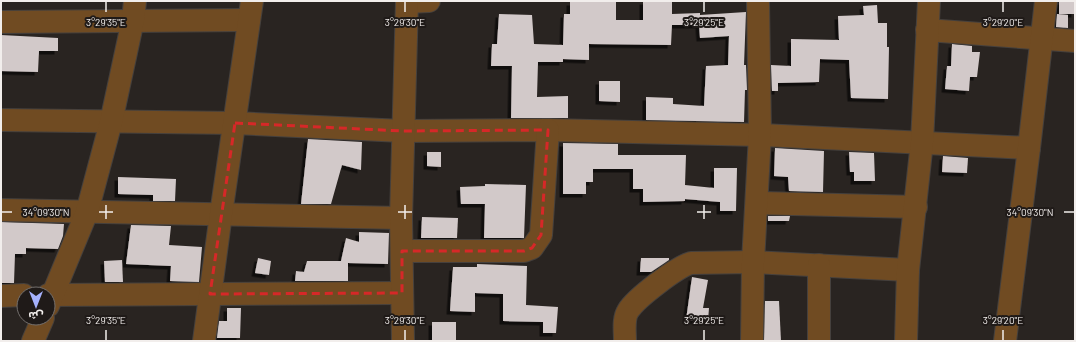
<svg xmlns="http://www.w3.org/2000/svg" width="1076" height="342" font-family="Barlow,'Noto Sans Arabic',sans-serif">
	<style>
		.building { fill: #d2c9c9; filter: url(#shadow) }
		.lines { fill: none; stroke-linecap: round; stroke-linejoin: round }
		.minor-casing { stroke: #45403d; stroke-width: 24 }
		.minor { stroke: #704b22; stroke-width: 22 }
		.marked { fill: none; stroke: #d62828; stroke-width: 3; stroke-dasharray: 8 5; stroke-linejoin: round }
		.ticks { fill: none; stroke: #f2eeec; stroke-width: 1.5 }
		.ticks-label { font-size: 10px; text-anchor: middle; fill: #f2eeec; stroke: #1f1a18; stroke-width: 4; stroke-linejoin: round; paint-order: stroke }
	</style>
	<defs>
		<filter id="shadow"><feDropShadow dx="-3.5" dy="3.5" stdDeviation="0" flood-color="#0009"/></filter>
	</defs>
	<rect width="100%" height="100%" fill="#292421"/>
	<!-- building -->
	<g class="building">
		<path d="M593,1H616V20H643V1H672V14L700,13V15L746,12L744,65H746L747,90H745L744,122L646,120V97L673,98V104L704,106L706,66L728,65L729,36L700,38L699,25H672L671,45L589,44V60L563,59V62H538L537,97L568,96V118H511L512,66H491L492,44H497L499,14L532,15L534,44L563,45L564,14H570V2H593Z"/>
		<rect x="1059" y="1" width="16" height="13"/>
		<path d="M877,5L878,23H887V47H889L888,99L851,98L849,60L820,59L819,82L778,83V91H772L771,65L791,66V39L839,40L838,16L864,15L863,6Z"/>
		<path d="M1057,14L1068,15V28L1056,27Z"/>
		<path d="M1,35L58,38V51H39L38,72L1,71Z"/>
		<path d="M952,44L972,46V52H980L977,77H970L969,91L945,89L947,66H951Z"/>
		<path d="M599,81H620V102L599,101Z"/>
		<path d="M308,139L362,142L361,170L342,165L331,204H301Z"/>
		<path d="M563,143L618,144V155H686L685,185L714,188V168H737L736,211H720V202L685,199V201L643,202V189H633V169H593V182H586V194H563Z"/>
		<path d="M775,148L824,151L823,192L789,191L788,177L774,176Z"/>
		<path d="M427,152H441V167L427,166Z"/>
		<path d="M849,152L874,153L875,181H854V172H850Z"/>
		<path d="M943,156L968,158L967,173L942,172Z"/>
		<path d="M118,177L176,179L175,201H153V195L118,194Z"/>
		<path d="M485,184L526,185L524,238H484L485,204H461L460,187L485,186Z"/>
		<path d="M768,216H790L789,221H768Z"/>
		<path d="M422,217L458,218L457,238H421Z"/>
		<path d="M1,222L64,224L63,236L58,249L26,248V254H15L14,283H1Z"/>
		<path d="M131,225L171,226L169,245L202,247L199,282L170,281L171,266L126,264Z"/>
		<path d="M359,232L389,233L388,264L348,263V281H295L296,271L304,272L307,261H341L346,238L359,242Z"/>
		<path d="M258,258L271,261L269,275L255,273Z"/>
		<path d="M641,258H669V260L651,272H640Z"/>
		<path d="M122,260L123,282H105L104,261Z"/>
		<path d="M477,264L527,266L526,305L558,307L556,333H543V322L503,321V294L475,293V312L450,311L453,267H477Z"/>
		<path d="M692,277L708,280L703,308H709L708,321L686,320Z"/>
		<path d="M765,301H779L781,341H764Z"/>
		<path d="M227,308H241L240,338H217L219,321H227Z"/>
		<rect x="432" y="322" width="24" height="19"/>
	</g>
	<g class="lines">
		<defs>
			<g id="minor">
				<path d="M407,2L429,1"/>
				<path d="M1,22L249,20"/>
				<path d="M927,30L1075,41"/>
				<path d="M1,120L235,123L403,131L548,130L760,135L1029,148"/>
				<path d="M757,203L916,207"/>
				<path d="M1,210L401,218"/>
				<path d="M402,251H524L532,248L541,235L548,130"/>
				<path d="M48,295L402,293"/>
				<path d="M1,296L24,295"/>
				<path d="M48,306L87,212L111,122L133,20L135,1"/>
				<path d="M33,341L43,318"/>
				<path d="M204,341L221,214L252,1"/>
				<path d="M403,341L401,218L407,1"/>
				<path d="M625,341C625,331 623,319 628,311C636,298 677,267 691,263L753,262L908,270"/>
				<path d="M752,341L753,262L760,135L758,1"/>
				<path d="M819,341V265"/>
				<path d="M906,341L908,270L922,142L929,1"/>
				<path d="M1005,341L1029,148L1046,1"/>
			</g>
		</defs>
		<!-- minor casing -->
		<use href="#minor" class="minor-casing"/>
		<!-- minor -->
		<use href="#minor" class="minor"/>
	</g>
	<!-- marked area -->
	<path class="marked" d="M235,123L403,131L548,130L541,235L532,248L524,251H402V293L210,294Z"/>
	<!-- ticks -->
	<path class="ticks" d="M106,2V12M405,2V12M704,2V12M1003,2V12M106,205V219M405,205V219M704,205V219M2,212H12M99,212H113M398,212H412M697,212H711M1064,212H1074M106,330V340M405,330V340M704,330V340M1003,330V340"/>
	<g class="ticks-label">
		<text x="106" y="26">3°29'35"E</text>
		<text x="405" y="26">3°29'30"E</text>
		<text x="704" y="26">3°29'25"E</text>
		<text x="1003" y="26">3°29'20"E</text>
		<text x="1030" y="216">34°09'30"N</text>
		<text x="46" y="216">34°09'30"N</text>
		<text x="106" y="324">3°29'35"E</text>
		<text x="405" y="324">3°29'30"E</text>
		<text x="704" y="324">3°29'25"E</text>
		<text x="1003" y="324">3°29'20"E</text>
	</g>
	<!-- border -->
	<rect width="1076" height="342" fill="none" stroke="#f2eeec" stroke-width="4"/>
	<!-- north arrow -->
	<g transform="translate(36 306) rotate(180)"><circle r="19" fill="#1f1a18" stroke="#736f6d"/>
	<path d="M0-3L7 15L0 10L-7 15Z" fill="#a5b1fc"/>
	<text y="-6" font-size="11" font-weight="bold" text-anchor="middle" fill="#f2eeec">ش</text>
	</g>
</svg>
